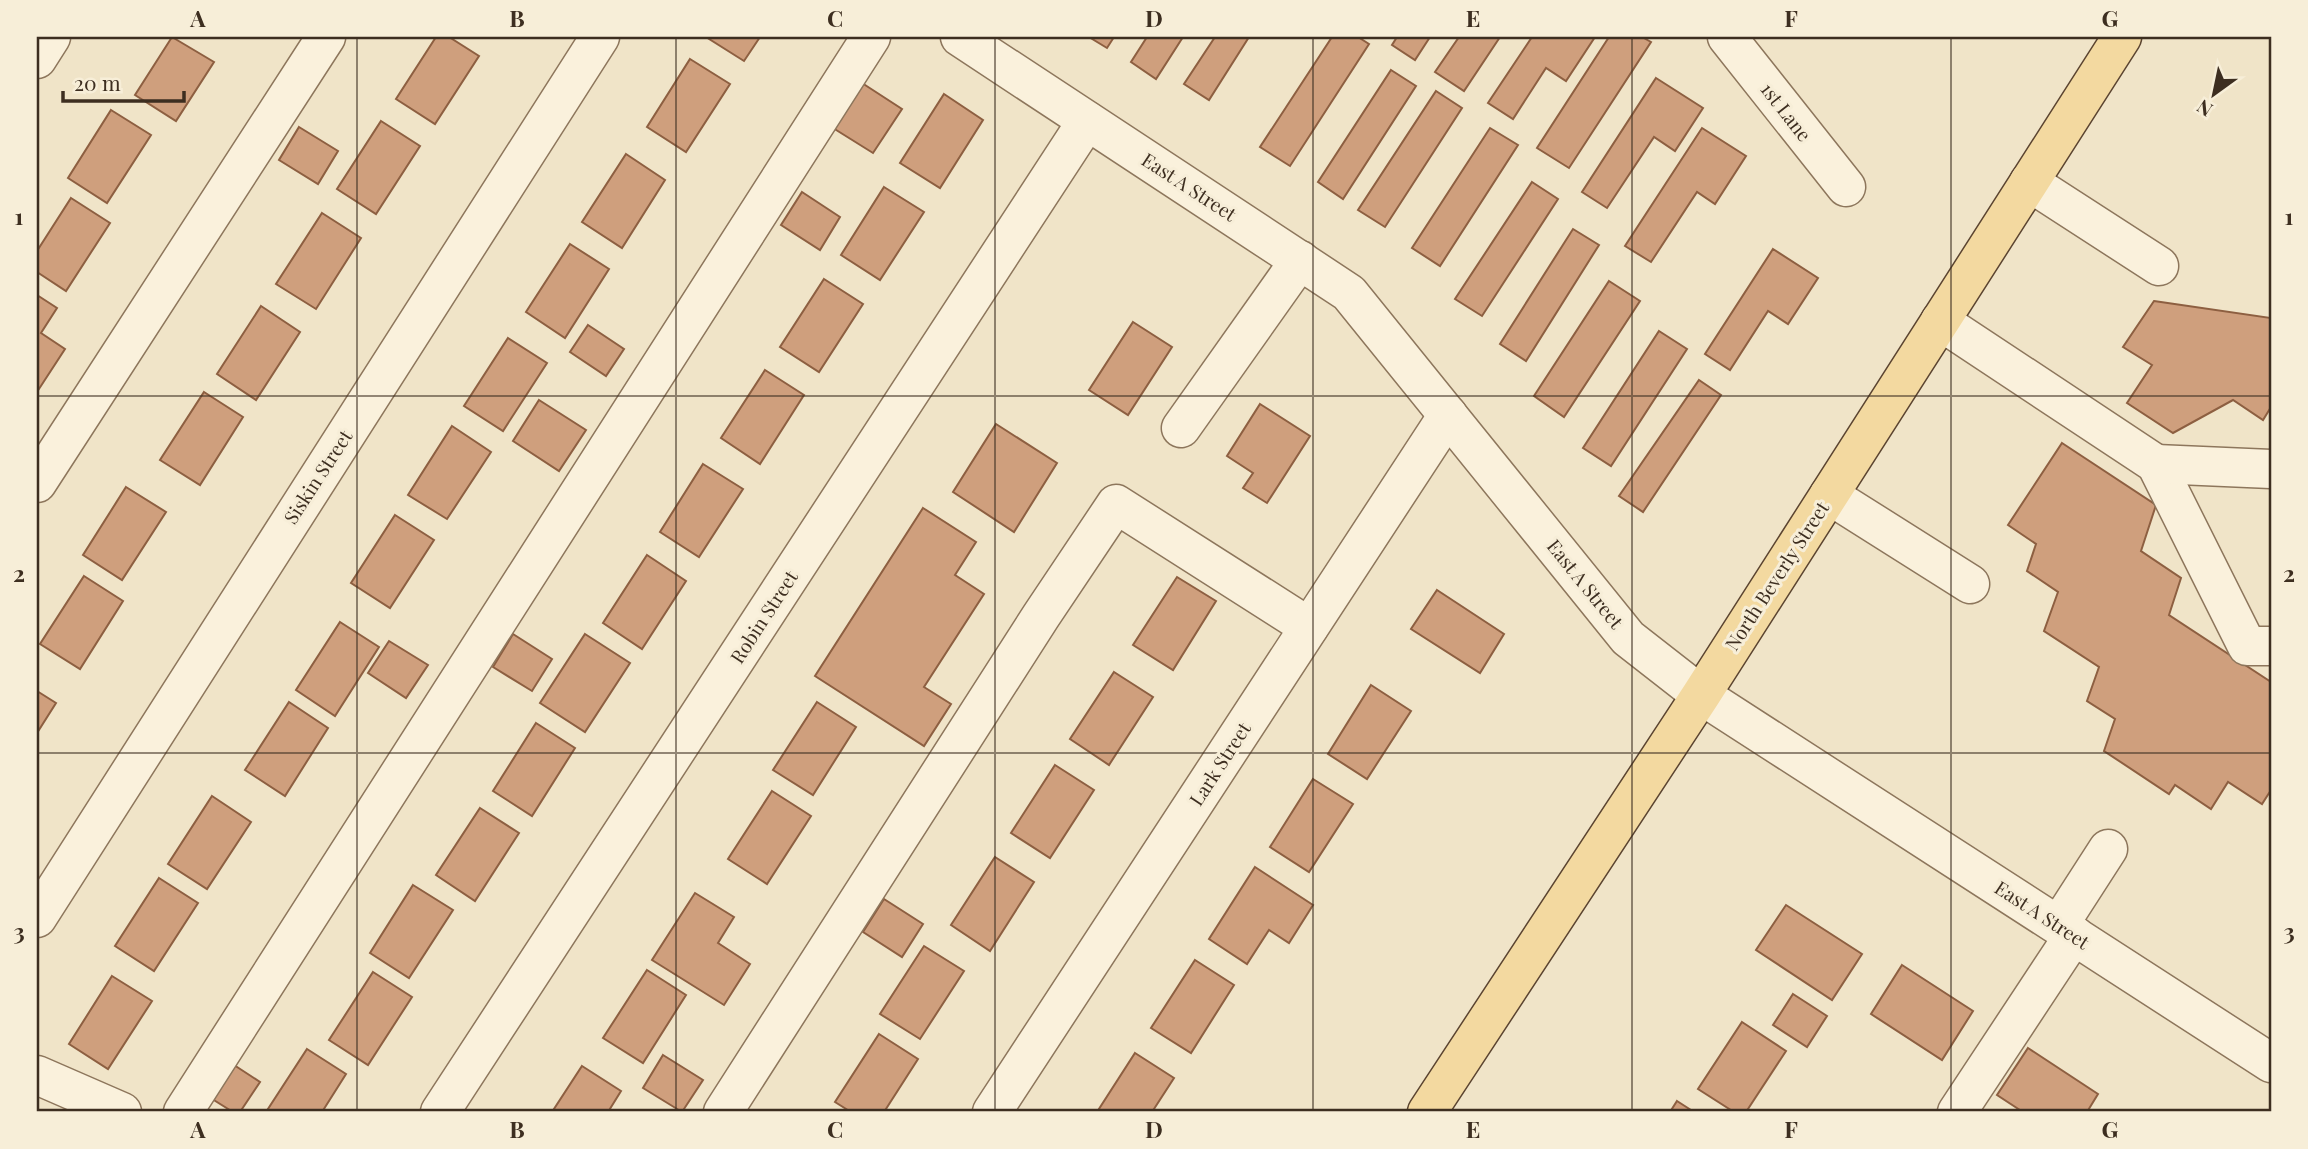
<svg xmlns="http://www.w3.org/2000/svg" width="2308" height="1149" font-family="'Playfair Display',serif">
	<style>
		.building { fill: #cf9f7d; stroke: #8d5f41; stroke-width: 2 }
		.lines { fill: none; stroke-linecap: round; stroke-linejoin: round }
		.minor-casing { stroke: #8d765c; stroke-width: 41 }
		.major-casing { stroke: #5b4430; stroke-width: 41 }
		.minor { stroke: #faf1dc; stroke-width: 38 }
		.major { stroke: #f3d9a0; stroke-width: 38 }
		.grid { fill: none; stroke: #3d2e20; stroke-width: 2; stroke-opacity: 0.55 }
		.labels { text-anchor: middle; stroke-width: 6; stroke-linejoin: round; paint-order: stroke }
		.street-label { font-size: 19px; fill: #3d2e20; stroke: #f7eed8 }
		.neatline { fill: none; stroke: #3d2e20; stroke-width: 2.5 }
		.grid-label { font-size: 23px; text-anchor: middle; font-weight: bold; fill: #3d2e20 }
	</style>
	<rect width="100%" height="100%" fill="#f0e4c8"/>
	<!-- building -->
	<g class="building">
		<path d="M172,37L214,62L176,121L135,95Z"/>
		<path d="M436,37H449L479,56L435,124L396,99Z"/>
		<path d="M706,37H760L744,61Z"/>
		<path d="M1089,37H1114L1107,48Z"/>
		<path d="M1147,37H1183L1156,79L1131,62Z"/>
		<path d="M1215,37H1249L1209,100L1184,84Z"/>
		<path d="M1332,37H1358L1369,44L1290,166L1260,147Z"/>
		<path d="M1397,37H1430L1415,60L1392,45Z"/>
		<path d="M1459,37H1500L1464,91L1435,72Z"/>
		<path d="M1532,37H1595L1566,81L1546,68L1513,119L1488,103Z"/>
		<path d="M1609,37H1642L1651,42L1569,168L1537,148Z"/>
		<path d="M690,59L730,84L686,152L647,127Z"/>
		<path d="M1391,70L1416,86L1343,199L1318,182Z"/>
		<path d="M1656,78L1703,108L1675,151L1654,137L1607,208L1582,192Z"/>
		<path d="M862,83L902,109L873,153L833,128Z"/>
		<path d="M1436,91L1462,108L1385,227L1358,210Z"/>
		<path d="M944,94L983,120L940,188L900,163Z"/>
		<path d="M111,110L151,135L107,203L68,178Z"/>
		<path d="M381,121L420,146L376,214L337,189Z"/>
		<path d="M299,127L338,151L318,184L279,160Z"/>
		<path d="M1490,128L1518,145L1440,266L1412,248Z"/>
		<path d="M1702,128L1746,156L1715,204L1697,192L1651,262L1625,246Z"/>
		<path d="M626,154L665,180L622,248L582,222Z"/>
		<path d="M1532,182L1558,199L1482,316L1455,299Z"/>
		<path d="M884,187L924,212L880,280L841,255Z"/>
		<path d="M802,192L840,217L820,250L781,225Z"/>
		<path d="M71,198L110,223L66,291L37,272V251Z"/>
		<path d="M322,213L361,238L316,309L276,284Z"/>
		<path d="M1573,229L1599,245L1526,361L1500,344Z"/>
		<path d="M570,244L609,269L565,338L526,312Z"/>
		<path d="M1773,249L1818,278L1788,324L1768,311L1730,370L1705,354Z"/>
		<path d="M824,279L863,304L819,372L780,347Z"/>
		<path d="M1609,281L1640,301L1564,417L1534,396Z"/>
		<path d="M37,295L57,308L41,333L65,349L37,392Z"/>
		<path d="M2154,301L2271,318V407L2263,420L2233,400L2173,433L2127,403L2152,365L2123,347Z"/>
		<path d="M261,306L300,332L256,400L217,374Z"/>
		<path d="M1133,322L1172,347L1128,415L1089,390Z"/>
		<path d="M588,325L624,349L606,376L570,352Z"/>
		<path d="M1659,331L1687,349L1611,466L1583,448Z"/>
		<path d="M508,338L547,363L503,431L464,406Z"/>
		<path d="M765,370L804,395L760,464L721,438Z"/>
		<path d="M1699,380L1721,395L1643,512L1619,496Z"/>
		<path d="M204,392L243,417L200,485L160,460Z"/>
		<path d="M539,400L586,430L559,471L513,441Z"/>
		<path d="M1260,404L1310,436L1267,503L1243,488L1253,473L1227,456Z"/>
		<path d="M996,424L1057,463L1014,532L953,492Z"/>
		<path d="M452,426L491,452L447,519L408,495Z"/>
		<path d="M2062,443L2156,505L2141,551L2181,578L2169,615L2271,682V790L2262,804L2228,782L2211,809L2175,785L2169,794L2104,751L2115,719L2087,701L2099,667L2044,631L2058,592L2027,571L2036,544L2008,525Z"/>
		<path d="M703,464L743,489L699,557L660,532Z"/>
		<path d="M126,487L166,512L122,580L83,555Z"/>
		<path d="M923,508L976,542L955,575L984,594L924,687L951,704L924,746L815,676Z"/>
		<path d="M395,515L434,540L390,608L351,583Z"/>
		<path d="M647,555L686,581L642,649L603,623Z"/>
		<path d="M84,576L123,601L80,669L40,644Z"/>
		<path d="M1177,577L1216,601L1173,670L1133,645Z"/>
		<path d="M1437,590L1504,634L1480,673L1411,629Z"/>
		<path d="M340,622L379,647L335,716L296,690Z"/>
		<path d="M513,634L552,659L532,691L493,667Z"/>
		<path d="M585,634L630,663L585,732L540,703Z"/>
		<path d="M389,641L428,665L406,698L368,673Z"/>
		<path d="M1114,672L1153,697L1109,765L1070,739Z"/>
		<path d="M1371,685L1411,711L1367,779L1328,754Z"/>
		<path d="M37,691L56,703L37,733Z"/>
		<path d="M289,702L328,728L285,796L245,770Z"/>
		<path d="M817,702L856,727L813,795L773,770Z"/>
		<path d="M536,723L575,748L532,816L493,791Z"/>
		<path d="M1055,765L1094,790L1050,858L1011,833Z"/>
		<path d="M1313,779L1353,804L1309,872L1270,847Z"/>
		<path d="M772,791L811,816L767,884L728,859Z"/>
		<path d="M212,796L251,822L207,889L168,864Z"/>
		<path d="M480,808L519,833L475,901L436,875Z"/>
		<path d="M995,857L1034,882L990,951L951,925Z"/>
		<path d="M1255,867L1313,905L1289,943L1269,930L1247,964L1209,939Z"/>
		<path d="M159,878L198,903L154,971L115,946Z"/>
		<path d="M413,885L453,910L409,978L370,953Z"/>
		<path d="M695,893L734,917L718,943L750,964L724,1005L652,960Z"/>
		<path d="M884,899L923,924L902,957L863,932Z"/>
		<path d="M1786,905L1862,954L1832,1000L1756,950Z"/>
		<path d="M924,946L964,971L920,1039L880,1014Z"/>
		<path d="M1195,960L1234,985L1191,1053L1151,1028Z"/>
		<path d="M1902,965L1973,1011L1942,1060L1871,1014Z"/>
		<path d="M647,970L686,995L643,1063L603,1038Z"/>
		<path d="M373,972L412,997L368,1065L329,1040Z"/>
		<path d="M112,976L152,1001L108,1069L69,1044Z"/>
		<path d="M1793,994L1827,1016L1807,1047L1773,1025Z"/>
		<path d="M1742,1022L1786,1051L1746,1112H1734L1698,1089Z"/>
		<path d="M879,1034L918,1059L884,1112H851L835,1102Z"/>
		<path d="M2028,1048L2098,1094L2087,1112H2023L1997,1095Z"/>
		<path d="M307,1049L346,1074L322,1112H266Z"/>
		<path d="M1135,1053L1174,1078L1152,1112H1097Z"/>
		<path d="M663,1055L703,1080L682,1112L643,1088Z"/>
		<path d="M231,1063L260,1082L240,1112H233L209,1097Z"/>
		<path d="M582,1066L621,1091L608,1112H552Z"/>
		<path d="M1677,1101L1694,1112H1670Z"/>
	</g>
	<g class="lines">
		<defs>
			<g id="minor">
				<path d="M960,37L1349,293L1628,638L1701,695L2271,1063"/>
				<path d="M1727,37L1846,187"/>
				<path d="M37,59L51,37"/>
				<path d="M2029,182L2159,266"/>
				<path d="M1940,321L2156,464L2247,646H2271"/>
				<path d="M1181,428L1300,260"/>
				<path d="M2156,464L2271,469"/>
				<path d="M37,483L326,37"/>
				<path d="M1829,495L1970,584"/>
				<path d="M37,918L600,37"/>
				<path d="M2059,925L2108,849"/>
				<path d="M37,1075L122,1112"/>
				<path d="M183,1112L871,37"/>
				<path d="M440,1112L1087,121"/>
				<path d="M723,1112L1041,616L1116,504L1309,627"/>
				<path d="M992,1112L1448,415"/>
				<path d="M1957,1112L2074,935"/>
			</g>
			<path id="major" d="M1427,1112L1701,695L2122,37"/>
		</defs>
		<!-- minor casing -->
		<use href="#minor" class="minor-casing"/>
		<!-- major casing -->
		<use href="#major" class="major-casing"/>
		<!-- minor -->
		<use href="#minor" class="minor"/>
		<!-- major -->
		<use href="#major" class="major"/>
	</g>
	<!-- grid -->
	<path class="grid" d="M357,37V1112M676,37V1112M995,37V1112M1313,37V1112M1632,37V1112M1951,37V1112M37,396H2271M37,753H2271"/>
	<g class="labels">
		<!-- street labels -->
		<g class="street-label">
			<text transform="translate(1786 112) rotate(52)" y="7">1st Lane</text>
			<text transform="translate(1189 187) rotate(33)" y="7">East A Street</text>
			<text transform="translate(318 477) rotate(-57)" y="7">Siskin Street</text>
			<text transform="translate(1777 576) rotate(-57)" y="7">North Beverly Street</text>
			<text transform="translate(1585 584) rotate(51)" y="7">East A Street</text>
			<text transform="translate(764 617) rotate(-57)" y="7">Robin Street</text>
			<text transform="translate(1220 764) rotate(-57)" y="7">Lark Street</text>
			<text transform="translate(2042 915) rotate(33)" y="7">East A Street</text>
		</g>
	</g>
	<!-- border -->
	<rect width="2308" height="1149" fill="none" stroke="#f7eed8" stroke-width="77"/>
	<!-- north arrow -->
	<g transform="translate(2214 94) rotate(213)" stroke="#f7eed8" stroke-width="5" paint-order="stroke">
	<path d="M0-5L12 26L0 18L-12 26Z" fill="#3d2e20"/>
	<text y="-10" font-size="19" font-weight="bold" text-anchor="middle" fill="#3d2e20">N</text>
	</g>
	<!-- scale -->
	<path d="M63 91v10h121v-10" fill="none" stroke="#3d2e20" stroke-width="3.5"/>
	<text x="74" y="91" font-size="21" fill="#3d2e20" stroke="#f7eed8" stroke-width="5" paint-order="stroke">20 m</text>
	<rect x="38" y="38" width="2232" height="1072" class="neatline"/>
	<g class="grid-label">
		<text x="198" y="27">A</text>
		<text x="517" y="27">B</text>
		<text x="835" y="27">C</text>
		<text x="1154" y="27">D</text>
		<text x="1473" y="27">E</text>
		<text x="1791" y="27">F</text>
		<text x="2110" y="27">G</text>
		<text x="19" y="225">1</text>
		<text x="2289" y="225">1</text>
		<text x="19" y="582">2</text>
		<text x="2289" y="582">2</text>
		<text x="19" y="940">3</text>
		<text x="2289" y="940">3</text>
		<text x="198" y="1138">A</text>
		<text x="517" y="1138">B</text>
		<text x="835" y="1138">C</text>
		<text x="1154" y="1138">D</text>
		<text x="1473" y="1138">E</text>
		<text x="1791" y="1138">F</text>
		<text x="2110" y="1138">G</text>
	</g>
</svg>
